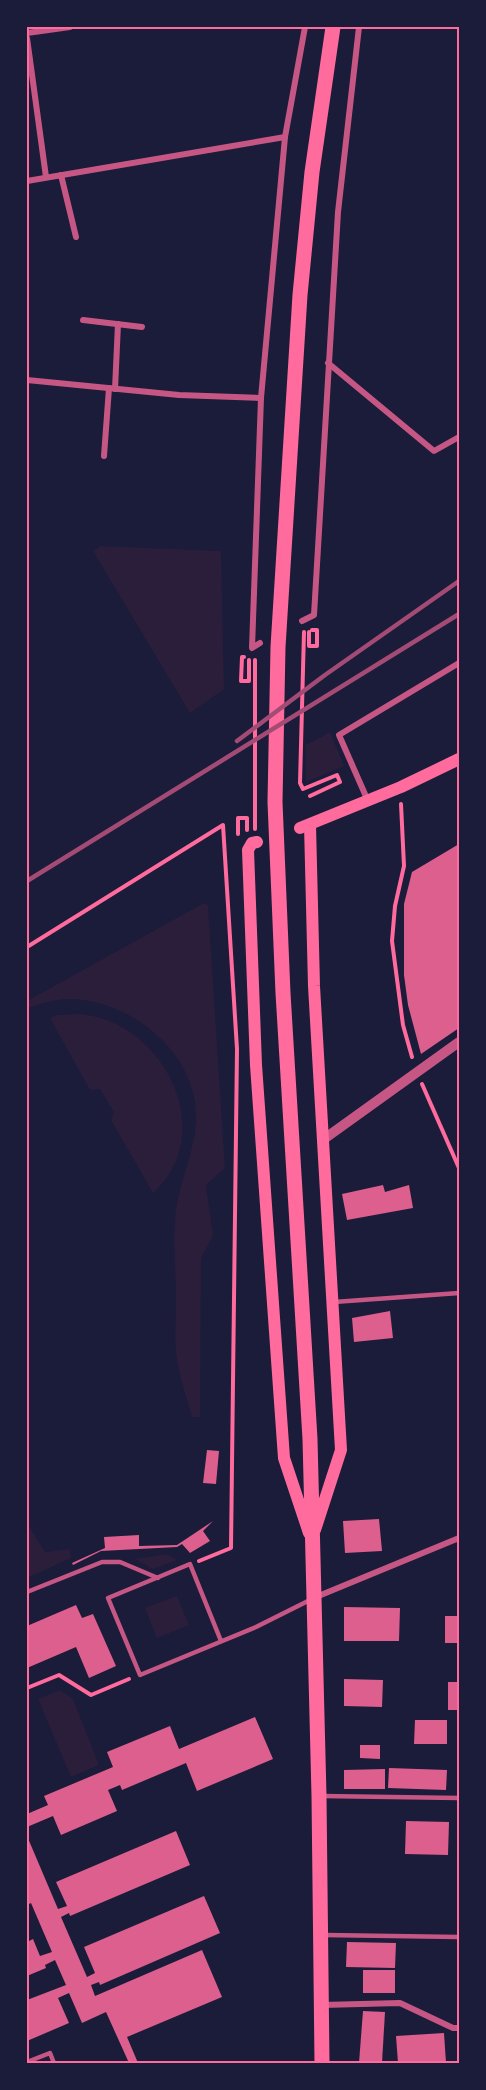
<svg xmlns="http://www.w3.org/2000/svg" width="486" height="2090" font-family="Arial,sans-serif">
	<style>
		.green { fill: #2a1e3b }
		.building { fill: #dd5f8e }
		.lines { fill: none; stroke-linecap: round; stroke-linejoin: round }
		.path { stroke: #ff6b9d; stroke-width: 4 }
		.service { stroke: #c65784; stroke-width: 4.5 }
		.minor { stroke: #c65784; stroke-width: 6 }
		.tertiary { stroke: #c65784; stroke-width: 10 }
		.secondary { stroke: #ff6b9d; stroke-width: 12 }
		.primary { stroke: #ff6b9d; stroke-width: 15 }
		.rail { stroke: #a44b75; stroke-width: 4.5 }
		.neatline { fill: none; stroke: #ff6b9d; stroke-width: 2 }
	</style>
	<rect width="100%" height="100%" fill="#1b1b3a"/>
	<!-- green -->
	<g class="green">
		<path d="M101,546L221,551L224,689L190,713L93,551Z"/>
		<path d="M330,732L344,766L306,782V745Z"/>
		<path d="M204,903L208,906L225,1168L206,1185L213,1235L201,1259L200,1417H192C187,1399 180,1379 177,1360C174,1341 176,1320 176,1301C176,1274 173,1246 175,1219C178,1179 201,1143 195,1102C186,1045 128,1001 71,999C56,998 41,1004 27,1008V1001Z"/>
		<path d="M79,1014C163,1020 220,1132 153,1193L111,1120L114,1112L100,1089L90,1090L50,1018L58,1015Z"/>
		<path d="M27,1523L45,1552L70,1549L71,1558L27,1578Z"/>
		<path d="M166,1554L177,1560L153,1569L135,1559Z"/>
		<path d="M177,1596L189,1625L157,1638L145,1608Z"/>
		<path d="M60,1690L73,1699L99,1765L71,1777L38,1699Z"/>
	</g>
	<!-- building -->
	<g class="building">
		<path d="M459,844V1028L421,1054L408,1005L404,975V904L412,872Z"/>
		<path d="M383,1185L385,1192L409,1185L413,1208L347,1220L342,1194Z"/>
		<path d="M390,1311L393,1338L354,1342L352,1318Z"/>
		<path d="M207,1450L219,1451L216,1484L203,1483Z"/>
		<path d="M379,1519L382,1551L345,1553L343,1521Z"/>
		<path d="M213,1521L203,1531L210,1541L190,1553L182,1544L177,1547L101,1551L73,1565L72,1563L105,1548L104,1537L139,1535V1546L177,1545Z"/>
		<path d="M76,1605L82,1618L93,1614L116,1666L89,1678L76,1647L27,1668V1626Z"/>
		<path d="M344,1607L400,1608L399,1641H344Z"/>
		<rect x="445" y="1616" width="14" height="27"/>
		<path d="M344,1679L383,1680L382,1707L344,1706Z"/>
		<rect x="448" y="1682" width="11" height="28"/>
		<path d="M255,1717L273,1759L197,1791L186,1763L122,1790L120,1785L108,1790L117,1811L61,1835L53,1816L27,1827V1814L48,1805L44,1796L113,1767L107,1752L170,1726L179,1749Z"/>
		<path d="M415,1720H447V1744H414Z"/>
		<path d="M360,1745H380V1759L360,1758Z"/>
		<path d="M389,1768L447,1770L446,1790L388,1788Z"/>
		<path d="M385,1769V1789H344V1770Z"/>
		<path d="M406,1821L449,1822L448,1855L405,1854Z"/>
		<path d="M176,1831L190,1865L70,1916L69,1913L61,1917L87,1977L95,1973L84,1947L204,1896L220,1933L100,1985L99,1982L91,1985L95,1996L202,1950L222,1997L127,2037L138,2063H129L106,2012L82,2023L69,1993L58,1998L69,2023L27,2041V2000L66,1985L55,1960L45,1965L46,1968L27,1976V1942L33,1939L40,1956L52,1952L31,1903L27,1905V1836L58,1909L67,1906L56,1882Z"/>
		<path d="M347,1942L396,1943L395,1968L346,1967Z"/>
		<rect x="363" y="1970" width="32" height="23"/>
		<path d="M363,2011L385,2012L382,2063H359Z"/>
		<path d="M444,2033L446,2063H398L396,2036Z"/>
	</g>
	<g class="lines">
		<!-- path -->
		<g class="path">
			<path d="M304,632L300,783L303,789L337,775L340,782L310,796"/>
			<path d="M309,632V646H317V630H312"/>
			<path d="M244,657H242L241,681H249V660"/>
			<path d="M255,660V829"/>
			<path d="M401,804L404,866L395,906L392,941L403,1025L412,1057"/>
			<path d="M238,834V818H247V830"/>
			<path d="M27,947L223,825L237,1049L231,1548L199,1561"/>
			<path d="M422,1084L459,1168"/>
			<path d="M27,1688L59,1675L91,1695L129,1679"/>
		</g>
		<!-- service -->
		<g class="service">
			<path d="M334,1302L459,1293"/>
			<path d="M27,1592L102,1562H120L158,1578"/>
			<path d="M221,1641L190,1564L108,1598L140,1675L256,1627L310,1600"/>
			<path d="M322,1796L459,1798"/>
			<path d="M324,1935L459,1937"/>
			<path d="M27,2062L50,2053L54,2063"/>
		</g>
		<!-- minor -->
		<g class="minor">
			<path d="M27,33L70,27"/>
			<path d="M27,38L46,177"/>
			<path d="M61,175L76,237"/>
			<path d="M27,181L285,137"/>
			<path d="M83,320L142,327"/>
			<path d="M328,363L434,451L459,437"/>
			<path d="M27,380L179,395L261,398"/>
			<path d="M115,389L118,324"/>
			<path d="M104,456L109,388"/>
			<path d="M302,621L314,615L338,212L359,27"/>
			<path d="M260,643L252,648L261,398L285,137L305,27"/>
			<path d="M368,801L339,735L459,663"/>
			<path d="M316,1597L459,1538"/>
			<path d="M322,2005L400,2003L453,2028H459"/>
		</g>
		<!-- tertiary -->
		<path class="tertiary" d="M324,1139L459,1042"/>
		<!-- secondary -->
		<g class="secondary">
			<path d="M310,825L314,986L341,1450L315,1530"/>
			<path d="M300,828L401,787L459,759"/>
			<path d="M257,842L252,843L248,850L256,1065L284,1458L309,1533"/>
		</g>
		<!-- primary -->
		<path class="primary" d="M322,2063L319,1796L310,1439L283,993L275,802L278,647L300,295L312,172L333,27"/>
		<!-- rail -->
		<g class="rail">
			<path d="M237,741L325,675L459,581"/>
			<path d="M27,881L459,614"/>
		</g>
	</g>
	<!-- border -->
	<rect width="486" height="2090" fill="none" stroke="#1b1b3a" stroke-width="57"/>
	<rect x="28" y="28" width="430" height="2034" class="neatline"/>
</svg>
